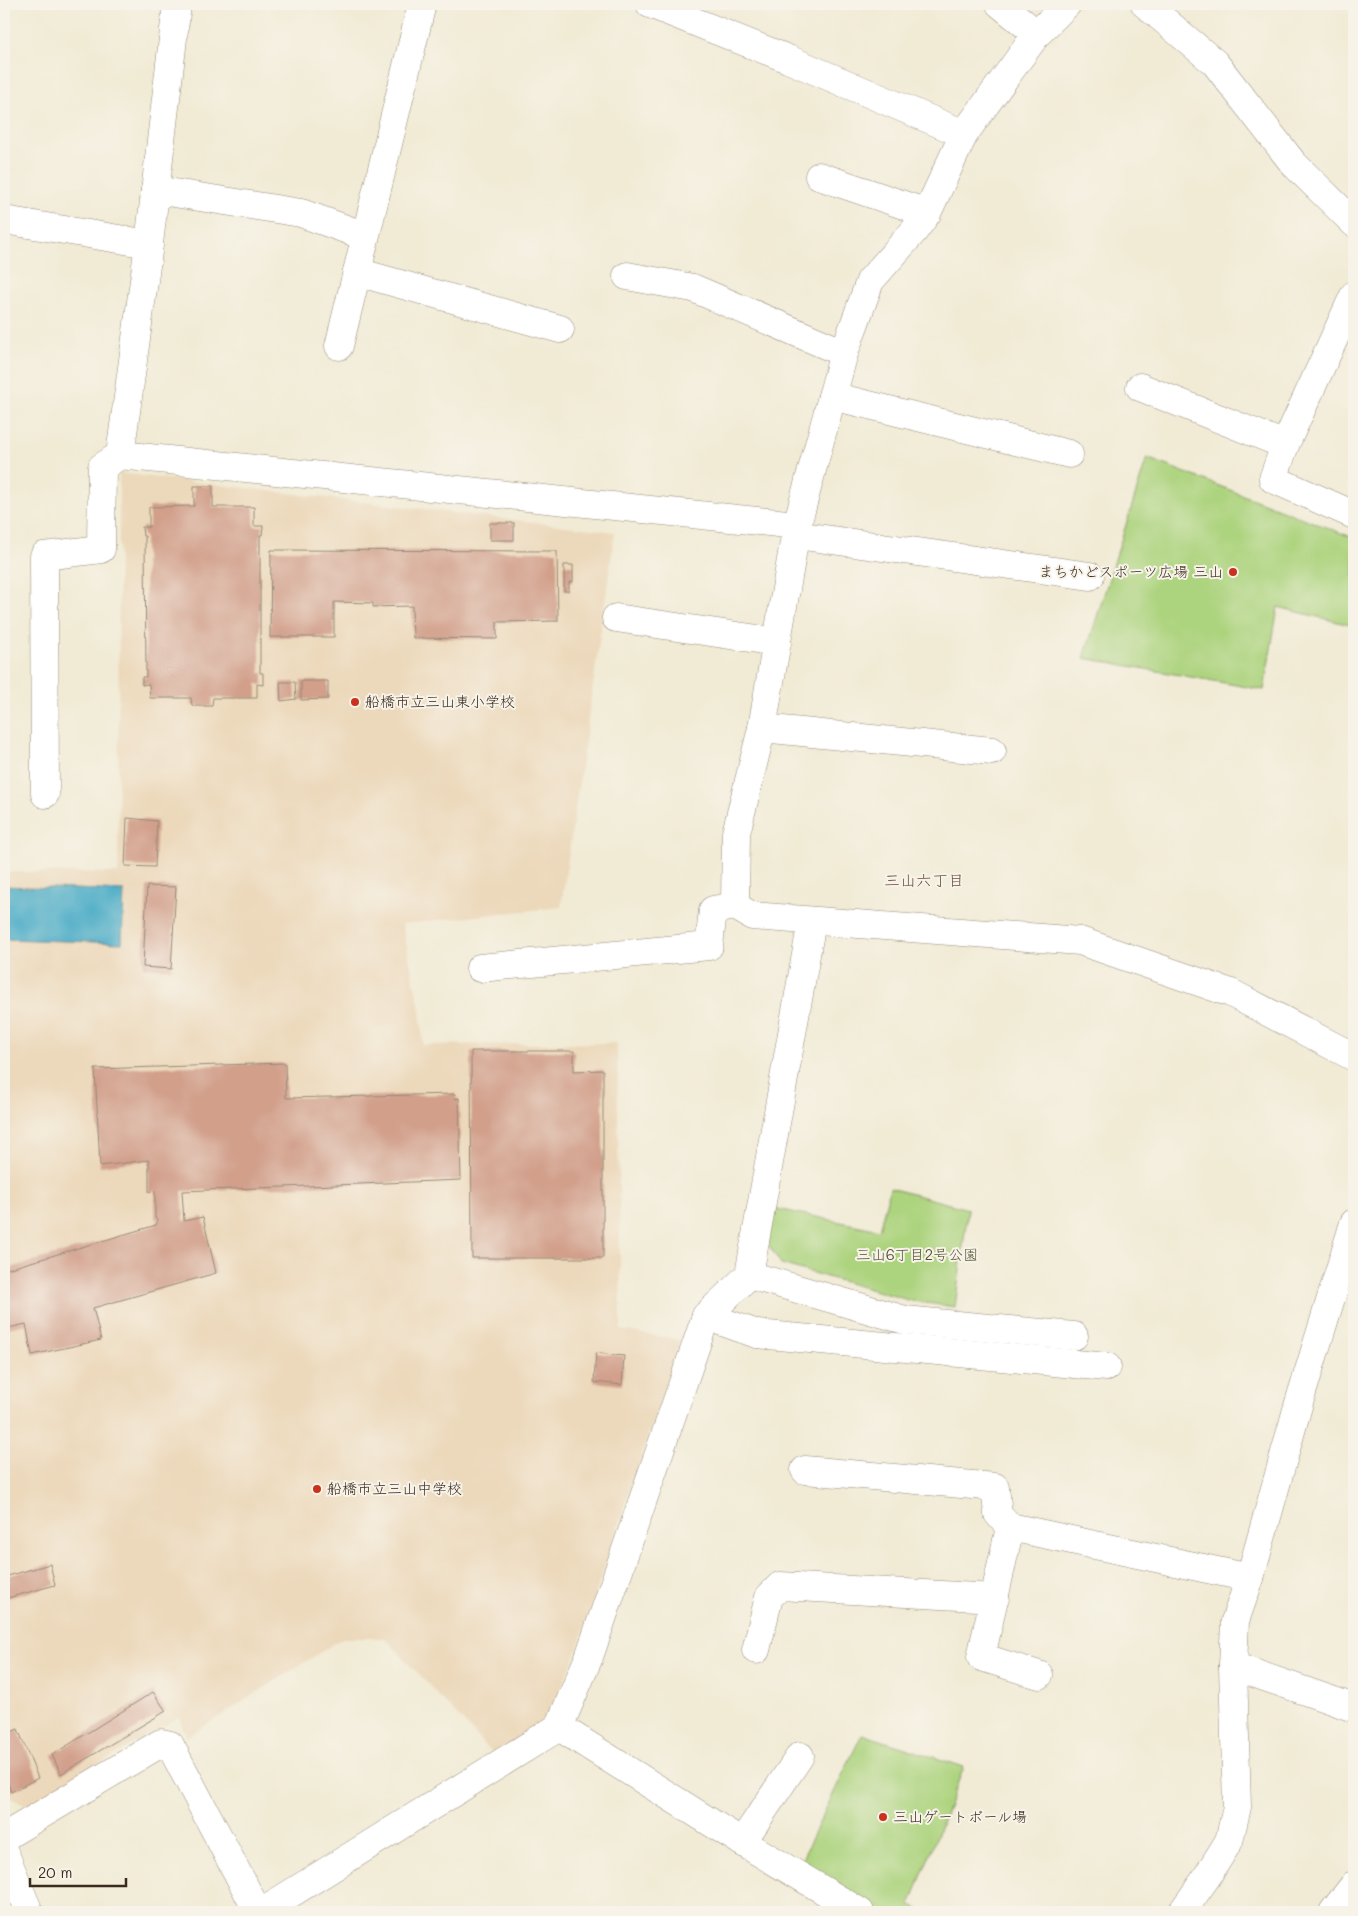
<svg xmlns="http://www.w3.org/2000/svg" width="1358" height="1916" font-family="Mali,'Klee One',sans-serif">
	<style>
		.built { fill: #ecd8ba }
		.green { fill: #acd37d; stroke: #747e4e }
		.water { fill: #47aac6; stroke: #416a72 }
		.building { fill: #d19f8a }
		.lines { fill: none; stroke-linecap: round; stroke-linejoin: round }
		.minor-casing { stroke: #968a7a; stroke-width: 29 }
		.minor { stroke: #fff; stroke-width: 28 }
		.poi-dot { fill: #c8321e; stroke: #f7f3e8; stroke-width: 2 }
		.labels { text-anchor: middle; stroke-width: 4; stroke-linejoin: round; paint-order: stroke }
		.poi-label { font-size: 15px; fill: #3b2a1e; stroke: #f7f3e8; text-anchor: start }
		.park-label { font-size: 15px; fill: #575436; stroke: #f7f3e8 }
		.neighbourhood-label { font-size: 16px; fill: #705344; stroke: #f7f3e8 }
	</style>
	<rect width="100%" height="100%" fill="#f7f3e8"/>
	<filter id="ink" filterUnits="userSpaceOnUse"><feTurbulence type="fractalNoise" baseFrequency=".02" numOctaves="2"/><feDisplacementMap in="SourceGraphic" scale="10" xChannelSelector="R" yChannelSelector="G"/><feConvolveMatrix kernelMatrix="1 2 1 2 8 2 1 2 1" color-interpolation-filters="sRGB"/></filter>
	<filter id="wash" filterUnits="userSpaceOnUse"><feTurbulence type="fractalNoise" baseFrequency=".0096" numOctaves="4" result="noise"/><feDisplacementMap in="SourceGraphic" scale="20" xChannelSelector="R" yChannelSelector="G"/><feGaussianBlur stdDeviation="1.12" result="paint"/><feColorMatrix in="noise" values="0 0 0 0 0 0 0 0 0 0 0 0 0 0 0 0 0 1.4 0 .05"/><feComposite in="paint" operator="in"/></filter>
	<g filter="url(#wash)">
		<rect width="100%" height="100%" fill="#f1ebd5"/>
		<!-- built -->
		<path class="built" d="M119,473L615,532L561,907L402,924L420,1010L423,1045L617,1043L621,1330L680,1340L575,1656L544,1725L497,1758L385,1638H343L187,1737L179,1717L27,1806L4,1795V872L118,873Z"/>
		<!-- green -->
		<g class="green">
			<path d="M1147,458L1354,538V626L1278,607L1264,690L1084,658Z"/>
			<path d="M890,1188L968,1209L955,1307L912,1301L781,1264L768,1244L773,1208L879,1230Z"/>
			<path d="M862,1734L964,1767L910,1905L923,1912H873L798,1867Z"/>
		</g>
		<!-- water -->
		<path class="water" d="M4,886L124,891L122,943L4,939Z"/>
		<g id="blocks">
			<!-- building -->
			<g class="building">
				<path d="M194,486H213V507H254V526H263L262,535H260V673H263V685L257,684V698H213L212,706H192L191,698H150L149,684L142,685V677H146L145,536H143L142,527H149V507L194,506Z"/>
				<rect x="490" y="523" width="24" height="17"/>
				<path d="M271,550L557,551L558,621L497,622V639L413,638L412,606L373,607V603L334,602V637H270Z"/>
				<path d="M564,565H573V582H569V591H564Z"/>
				<path d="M301,681H328V699L301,700Z"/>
				<path d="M280,682H295L296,699L281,701Z"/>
				<path d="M127,818L157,821L155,867L125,866Z"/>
				<path d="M147,886L176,887L171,969L143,967Z"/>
				<path d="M471,1051H574V1071L603,1070V1258H472Z"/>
				<path d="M285,1063L286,1098L455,1094L456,1099L459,1098L461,1180L182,1191L184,1221L203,1217L216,1273L93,1308L101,1340L32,1355L26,1324L4,1329V1270L156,1225L158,1220L155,1218V1191L149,1192V1160L100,1166L95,1069Z"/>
				<path d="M596,1353L624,1356L622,1385L594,1382Z"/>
				<path d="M50,1564L55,1585L4,1599V1577Z"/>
				<path d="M153,1692L166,1711L61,1774L52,1755Z"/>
				<path d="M18,1729L38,1778L11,1792L4,1772V1735Z"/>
			</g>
		</g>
	</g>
	<g filter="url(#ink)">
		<use href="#blocks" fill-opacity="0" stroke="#968a7a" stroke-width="1"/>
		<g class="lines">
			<defs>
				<g id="minor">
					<path d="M650,4L788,59L964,134"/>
					<path d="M1000,4L1037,34"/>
					<path d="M1067,4L1037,34L964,134L927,213L914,231L870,281L844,353L797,525L762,728L736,833L735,906L752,916L1080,941L1231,993L1354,1057"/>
					<path d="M1145,4L1215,63L1293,163L1354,223"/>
					<path d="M819,176L927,213"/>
					<path d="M155,190L301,213L365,236"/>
					<path d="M4,220L149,244"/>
					<path d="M357,272L560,329"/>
					<path d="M627,276L693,288L844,353"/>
					<path d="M1354,295L1285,445L1273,479L1354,515"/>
					<path d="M339,346L422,4"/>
					<path d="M1140,387L1285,445"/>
					<path d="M832,396L1069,454"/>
					<path d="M120,455L149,244L177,4"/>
					<path d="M796,535L1090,576"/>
					<path d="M616,618L777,642"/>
					<path d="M762,728L992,751"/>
					<path d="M45,794L44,556L101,549L102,467L120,455L797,525"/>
					<path d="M480,968L709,946L713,910L735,906"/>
					<path d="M749,1275L905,1320L1074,1336"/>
					<path d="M706,1316L757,1334L1107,1367"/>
					<path d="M805,1470L995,1487L998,1514L1010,1527L1250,1578"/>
					<path d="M1010,1527L981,1657L1039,1675"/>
					<path d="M756,1650L769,1597L780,1586L995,1598"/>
					<path d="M1233,1666L1354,1708"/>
					<path d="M559,1727L742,1842L860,1912"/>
					<path d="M4,1837L161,1743L170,1745L258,1912"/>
					<path d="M742,1842L800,1756"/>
					<path d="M4,1852L29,1912"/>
					<path d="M261,1912L559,1727L589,1657L706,1316L749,1275L812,921"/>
					<path d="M1182,1912L1206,1878L1229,1841L1237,1807L1233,1666L1235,1621L1250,1578L1298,1406L1354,1223"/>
					<path d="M1333,1912L1354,1885"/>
				</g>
			</defs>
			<!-- minor casing -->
			<use href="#minor" class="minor-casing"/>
			<!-- minor -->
			<use href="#minor" class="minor"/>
		</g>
	</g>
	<!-- markers -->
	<g class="poi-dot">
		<circle cx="1233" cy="572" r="5"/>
		<circle cx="355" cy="702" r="5"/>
		<circle cx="317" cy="1489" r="5"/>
		<circle cx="883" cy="1817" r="5"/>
	</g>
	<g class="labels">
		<!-- poi labels -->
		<g class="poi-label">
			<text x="1223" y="577" text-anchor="end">まちかどスポーツ広場 三山</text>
			<text x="365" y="707">船橋市立三山東小学校</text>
			<text x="327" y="1494">船橋市立三山中学校</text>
			<text x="893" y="1822">三山ゲートボール場</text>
		</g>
		<!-- park labels -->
		<g class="park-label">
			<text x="917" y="1260">三山6丁目2号公園</text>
		</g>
		<!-- neighbourhood labels -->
		<g class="neighbourhood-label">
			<text x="924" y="886">三山六丁目</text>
		</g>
	</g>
	<!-- margin -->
	<rect width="1358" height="1916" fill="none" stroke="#f7f3e8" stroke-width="20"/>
	<!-- scale -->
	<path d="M30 1878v8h96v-8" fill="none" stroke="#3b2a1e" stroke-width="2.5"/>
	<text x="38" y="1878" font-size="15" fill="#3b2a1e" stroke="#f7f3e8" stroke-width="4" paint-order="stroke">20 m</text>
</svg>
